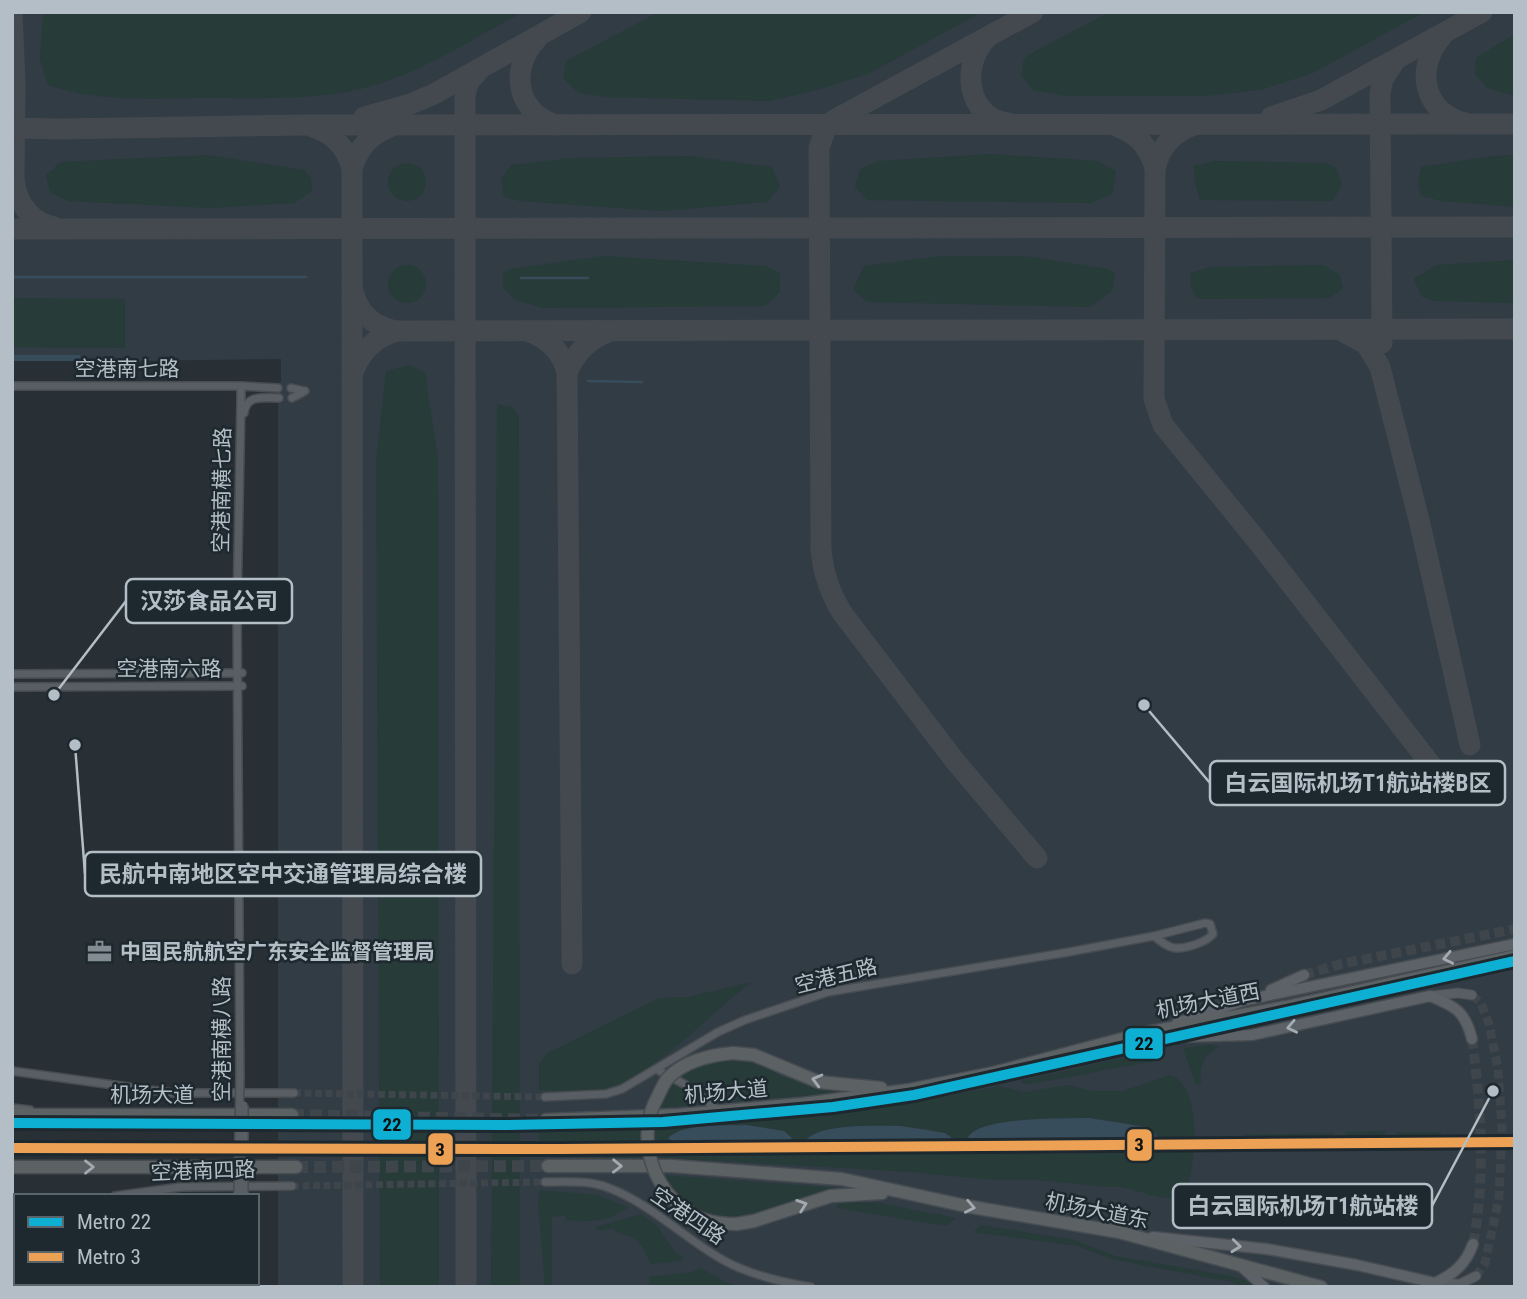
<svg xmlns="http://www.w3.org/2000/svg" width="1527" height="1299" font-family="'Roboto Condensed','Noto Sans SC',sans-serif">
	<style>
		.airport { fill: #313c45 }
		.green { fill: #273b39; fill-rule: evenodd }
		.water { fill: #384d5c }
		.lines { fill: none; stroke-linecap: round; stroke-linejoin: round }
		.stream { stroke: #384d5c; stroke-width: 2.5 }
		.taxiway { stroke: #43494e; stroke-width: 21 }
		.minor-tunnel { stroke: #3e454b; stroke-width: 7; stroke-dasharray: 7 3.5; stroke-linecap: butt }
		.tertiary-tunnel { stroke: #3e454b; stroke-width: 9; stroke-dasharray: 9 4.5; stroke-linecap: butt }
		.secondary-tunnel { stroke: #3e454b; stroke-width: 10; stroke-dasharray: 10 5; stroke-linecap: butt }
		.trunk-tunnel { stroke: #3e454b; stroke-width: 12; stroke-dasharray: 12 6; stroke-linecap: butt }
		.minor-casing { stroke: #474c50; stroke-width: 10 }
		.tertiary-casing { stroke: #474c50; stroke-width: 11 }
		.secondary-casing { stroke: #474c50; stroke-width: 13 }
		.trunk-casing { stroke: #464c51; stroke-width: 15 }
		.minor { stroke: #585e63; stroke-width: 7 }
		.tertiary { stroke: #585e63; stroke-width: 9 }
		.secondary { stroke: #5d6268; stroke-width: 10 }
		.trunk { stroke: #5c6164; stroke-width: 12 }
		.minor-bridge-casing { stroke: #474c50; stroke-width: 10; stroke-linecap: butt }
		.trunk-bridge-casing { stroke: #464c51; stroke-width: 15; stroke-linecap: butt }
		.minor-bridge { stroke: #585e63; stroke-width: 7 }
		.trunk-bridge { stroke: #5c6164; stroke-width: 12 }
		.metro-1-casing { stroke: #1d282f; stroke-width: 16 }
		.metro-2-casing { stroke: #1d282f; stroke-width: 16 }
		.metro-1 { stroke: #0dafd3; stroke-width: 10 }
		.metro-2 { stroke: #eca154; stroke-width: 10 }
		.oneway { stroke: #a2acb3 }
		.oneway2 { stroke: #a2abb2 }
		.labels { text-anchor: middle; stroke-width: 5; stroke-linejoin: round; paint-order: stroke }
		.street-label { font-size: 21px; fill: #b3bec6; stroke: #1d282f }
		.poi-label { font-size: 21px; font-weight: bold; fill: #b3bec6; stroke: #1d282f; text-anchor: start }
		.leader { fill: none; stroke: #b3bec6; stroke-width: 2.5 }
		.callout-dot { fill: #b3bec6; stroke: #1d282f; stroke-width: 2.5 }
		.callout { fill: #1d282f; stroke: #b3bec6; stroke-width: 2.5 }
		.callout-label { font-size: 23px; text-anchor: middle; font-weight: bold; fill: #b3bec6 }
		.line-badge { stroke: #1d282f; stroke-width: 2.5 }
		.pale-badge-label { font-size: 19px; text-anchor: middle; font-weight: bold; fill: #111 }
	</style>
	<rect width="100%" height="100%" fill="#293035"/>
	<!-- airport -->
	<path class="airport" d="M12,12H1515V1287H278V388L279,383L281,382V359L133,361L12,355Z"/>
	<!-- green -->
	<g class="green">
		<path d="M43,12H523C472,39 416,76 360,89C311,100 260,98 211,98C158,98 99,103 48,85L40,59Z"/>
		<path d="M659,12H982L868,74L817,90L769,101L607,97L579,93L563,78L566,61Z"/>
		<path d="M1110,12H1424L1313,73L1260,90L1205,96H1065L1033,90L1021,75L1024,59L1037,50Z"/>
		<path d="M1515,34V96L1487,88L1475,74L1476,58Z"/>
		<path d="M991,154L1098,161L1116,171L1113,193L1091,203L867,200L855,187L860,169L878,161Z"/>
		<path d="M208,155L304,170L311,178L312,191L294,203L211,208L68,201L50,192L46,175L61,162Z"/>
		<path d="M1515,155V207L1442,201L1421,196L1418,182L1421,167L1492,156Z"/>
		<path d="M688,156L772,167L780,187L767,202L661,211L520,201L504,197L501,180L511,165L574,158Z"/>
		<path d="M1214,161L1325,163L1336,168L1342,185L1332,201L1200,200L1195,182L1194,166Z"/>
		<circle cx="407" cy="182" r="19"/>
		<path d="M604,256L765,266L780,274V292L765,306L543,308L514,299L503,287V273L510,269Z"/>
		<path d="M941,256H1024L1103,268L1115,273L1112,291L1090,307L867,302L853,289L864,266Z"/>
		<path d="M1515,260V303L1433,301L1421,296L1414,279L1436,265Z"/>
		<path d="M1323,265L1340,275L1343,288L1330,298L1197,299L1191,286L1190,273L1210,267Z"/>
		<circle cx="407" cy="284" r="19"/>
		<path d="M12,298L125,299V348L12,347Z"/>
		<path d="M410,365L425,373L438,459L439,1287H380L376,462L386,371Z"/>
		<path d="M497,404L512,407L519,417L520,1287H491Z"/>
		<path d="M752,982C709,1013 651,1081 599,1090C580,1094 558,1091 539,1090V1064L547,1053L566,1044L659,998L688,997Z"/>
		<path d="M1209,1045L1220,1046C1204,1054 1199,1066 1201,1083L1196,1085L1183,1048Z"/>
		<path d="M1159,1050L1160,1060L1036,1083L1024,1084L1020,1081Z"/>
		<path d="M724,1059L742,1060L764,1067L783,1077L851,1092L657,1108C676,1073 686,1068 724,1059Z"/>
		<path d="M1170,1075C1204,1085 1196,1170 1184,1196C1161,1205 1133,1184 1109,1187L1037,1180H996L910,1172L722,1161L540,1155L539,1127L678,1124L932,1099L999,1086L1024,1092L1069,1085L1091,1091H1123ZM1088,1118C1112,1121 1136,1122 1157,1134C1135,1140 1111,1150 1088,1153C1059,1156 996,1153 970,1141L1032,1120ZM746,1125L773,1146L708,1148L670,1140L687,1129ZM900,1126L930,1129L951,1146C919,1154 887,1152 854,1152L857,1127Z"/>
		<path d="M1385,1131V1150L1345,1147L1346,1132Z"/>
		<path d="M1397,1132H1441L1440,1150L1396,1151Z"/>
		<path d="M1334,1133V1147L1242,1146V1135Z"/>
		<path d="M660,1175L851,1189L816,1193L753,1216L737,1220L704,1215L680,1201Z"/>
		<path d="M540,1190L597,1195L628,1207C613,1221 586,1223 566,1220L565,1215L552,1217V1287H545L538,1203Z"/>
		<path d="M856,1202L879,1203L956,1218L947,1226L836,1208L839,1203Z"/>
		<path d="M641,1214L658,1227L676,1253L684,1258L681,1261L650,1264C647,1255 643,1245 634,1239C627,1234 620,1236 613,1229L597,1230L596,1227Z"/>
		<path d="M981,1225L1074,1240L1115,1256L1230,1276L1252,1282L1258,1287H1240L1232,1282L1111,1259L1078,1246L974,1232Z"/>
		<path d="M700,1268L735,1287H650L649,1277L692,1272Z"/>
	</g>
	<!-- water -->
	<g class="water">
		<path d="M12,355H80L82,361H12Z"/>
		<path d="M1088,1118L1146,1127L1159,1138C1156,1142 1157,1143 1152,1145C1126,1156 984,1158 968,1137C982,1116 1063,1119 1088,1118Z"/>
		<path d="M746,1125L784,1131L792,1138C779,1153 683,1151 668,1138C682,1123 726,1126 746,1125Z"/>
		<path d="M900,1126L945,1133L956,1141C942,1159 822,1157 806,1140C821,1123 878,1126 900,1126Z"/>
	</g>
	<g class="lines">
		<!-- stream -->
		<g class="stream">
			<path d="M12,277H306"/>
			<path d="M521,278H588"/>
			<path d="M588,381L642,382"/>
		</g>
		<!-- taxiway -->
		<g class="taxiway">
			<path d="M12,12L15,82L14,180"/>
			<path d="M1442,36C1415,67 1422,112 1465,123"/>
			<path d="M988,37C960,63 966,118 1008,123"/>
			<path d="M537,39C509,68 516,112 556,125"/>
			<path d="M364,117L410,104L434,94L581,12"/>
			<path d="M1271,117L1321,100L1482,12"/>
			<path d="M1116,126C1137,133 1150,148 1155,169L1154,399L1163,425L1259,543L1442,779L1453,785"/>
			<path d="M312,127C333,133 347,148 352,169"/>
			<path d="M12,128L59,129L307,125L1515,124"/>
			<path d="M1155,169C1160,147 1173,132 1194,125"/>
			<path d="M12,188L14,180C17,203 31,223 55,227"/>
			<path d="M12,229L1515,227"/>
			<path d="M352,286C356,311 372,327 397,331L1515,329"/>
			<path d="M527,331C548,338 562,351 567,373L572,964"/>
			<path d="M1342,331L1366,344L1380,367L1420,524L1470,745"/>
			<path d="M1382,343L1380,93L1383,79L1395,61"/>
			<path d="M354,370C362,350 376,337 397,331"/>
			<path d="M567,373C575,354 588,339 608,332"/>
			<path d="M821,549C823,573 830,594 843,614L955,761L1037,858"/>
			<path d="M821,552L819,148L827,125L836,119L1033,12"/>
			<path d="M353,1287L352,169C358,148 370,134 390,127"/>
			<path d="M466,1287L465,96L468,83L479,70"/>
		</g>
		<!-- minor-tunnel -->
		<g class="minor-tunnel">
			<path d="M294,1093L545,1097"/>
			<path d="M292,1186L545,1182"/>
		</g>
		<!-- tertiary-tunnel -->
		<path class="tertiary-tunnel" d="M1472,995L1481,1003L1489,1024L1498,1069L1502,1127L1499,1198L1485,1263L1476,1276"/>
		<!-- secondary-tunnel -->
		<g class="secondary-tunnel">
			<path d="M1304,975L1341,964L1515,929"/>
			<path d="M1472,1039C1481,1106 1486,1177 1473,1244"/>
		</g>
		<!-- trunk-tunnel -->
		<g class="trunk-tunnel">
			<path d="M292,1115L546,1120"/>
			<path d="M296,1167L548,1166"/>
		</g>
		<defs>
			<g id="minor">
				<path d="M12,386H241"/>
				<path d="M291,388L304,391"/>
				<path d="M292,398L305,391"/>
				<path d="M244,413C246,394 264,398 279,398"/>
				<path d="M12,674L242,673"/>
				<path d="M12,687L242,686"/>
				<path d="M656,1069L684,1084L719,1111"/>
				<path d="M12,1071L172,1093H294"/>
				<path d="M240,1075L237,608L241,400V386L278,388"/>
				<path d="M545,1097L606,1094L622,1089L718,1032L745,1020L828,992L1069,952L1154,936L1205,923L1210,924L1213,934C1207,942 1185,949 1175,948C1167,947 1160,941 1154,936"/>
				<path d="M12,1108L30,1110"/>
				<path d="M545,1182C566,1182 589,1180 609,1188C651,1204 684,1238 723,1260C750,1275 780,1282 811,1287"/>
				<path d="M115,1196L181,1187L292,1186"/>
				<path d="M12,1211H16"/>
				<path d="M238,1283V1287"/>
				<path d="M244,1283V1287"/>
			</g>
			<g id="tertiary">
				<path d="M1430,996L1458,993L1472,995"/>
				<path d="M1435,1283L1460,1284L1476,1276"/>
			</g>
			<g id="secondary">
				<path d="M1271,990L1304,975"/>
				<path d="M1177,1023L1246,1000L1515,944"/>
				<path d="M1139,1038L1252,1035L1430,996C1456,1007 1465,1011 1472,1039"/>
				<path d="M1153,1237L1267,1249L1357,1265L1435,1283C1454,1274 1466,1264 1473,1244"/>
				<path d="M1241,1266L1264,1287"/>
			</g>
			<g id="trunk">
				<path d="M733,1053L754,1055L819,1082L881,1088"/>
				<path d="M12,1115H292"/>
				<path d="M546,1120L679,1115L803,1104L909,1090L993,1073L1145,1033L1286,1007L1515,956"/>
				<path d="M548,1166H672L842,1179L966,1206L1119,1232L1321,1287"/>
				<path d="M12,1167H296"/>
				<path d="M737,1224L754,1221L831,1196L882,1193"/>
			</g>
		</defs>
		<!-- minor casing -->
		<use href="#minor" class="minor-casing"/>
		<!-- tertiary casing -->
		<use href="#tertiary" class="tertiary-casing"/>
		<!-- secondary casing -->
		<use href="#secondary" class="secondary-casing"/>
		<!-- trunk casing -->
		<use href="#trunk" class="trunk-casing"/>
		<!-- minor -->
		<use href="#minor" class="minor"/>
		<!-- tertiary -->
		<use href="#tertiary" class="tertiary"/>
		<!-- secondary -->
		<use href="#secondary" class="secondary"/>
		<!-- trunk -->
		<use href="#trunk" class="trunk"/>
		<defs>
			<g id="minor-bridge">
				<path d="M238,1196L240,1075"/>
				<path d="M244,1196V1105"/>
			</g>
			<path id="trunk-bridge" d="M733,1053C710,1055 685,1061 669,1077C664,1082 661,1090 658,1096C635,1136 652,1190 690,1213C704,1222 720,1224 737,1224"/>
		</defs>
		<!-- minor-bridge casing -->
		<use href="#minor-bridge" class="minor-bridge-casing"/>
		<!-- trunk-bridge casing -->
		<use href="#trunk-bridge" class="trunk-bridge-casing"/>
		<!-- minor-bridge -->
		<use href="#minor-bridge" class="minor-bridge"/>
		<!-- trunk-bridge -->
		<use href="#trunk-bridge" class="trunk-bridge"/>
		<defs>
			<path id="metro-1" d="M12,1123L504,1125L663,1122L833,1107L914,1095L1515,961"/>
			<path id="metro-2" d="M12,1148L560,1149L1515,1142"/>
		</defs>
		<!-- metro-1 casing -->
		<use href="#metro-1" class="metro-1-casing"/>
		<!-- metro-2 casing -->
		<use href="#metro-2" class="metro-2-casing"/>
		<!-- metro-1 -->
		<use href="#metro-1" class="metro-1"/>
		<!-- metro-2 -->
		<use href="#metro-2" class="metro-2"/>
	</g>
	<!-- one-way arrows -->
	<defs><path id="oneway-chevron" d="M-2-3.5L2.5 0L-2 3.5" fill="none" stroke-width="1.6" stroke-linecap="round" stroke-linejoin="round" transform="scale(1.75)"/></defs>
	<g class="oneway">
		<use href="#oneway-chevron" transform="translate(1448 958) rotate(168)"/>
		<use href="#oneway-chevron" transform="translate(1292 1027) rotate(168)"/>
		<use href="#oneway-chevron" transform="translate(1236 1246) rotate(6)"/>
	</g>
	<g class="oneway2">
		<use href="#oneway-chevron" transform="translate(817 1080) rotate(-165)"/>
		<use href="#oneway-chevron" transform="translate(617 1166) rotate(1)"/>
		<use href="#oneway-chevron" transform="translate(89 1167)"/>
		<use href="#oneway-chevron" transform="translate(802 1205) rotate(-19)"/>
		<use href="#oneway-chevron" transform="translate(970 1207) rotate(11)"/>
	</g>
	<!-- icons -->
	<defs>
		<symbol id="office-bare" viewBox="-9 -9 18 18"><path d="M-6-3h4V-5.5h4V-3h4V5H-6ZM-1-4.5V-3h2v-1.5ZM-6 0V1H6V0Z" fill="#838c93" stroke="#1d282f" stroke-width="2.5" paint-order="stroke"/></symbol>
	</defs>
	<g fill-rule="evenodd">
		<use href="#office-bare" x="82" y="934" width="35" height="35"/>
	</g>
	<g class="labels">
		<!-- street labels -->
		<g class="street-label">
			<text x="127" y="376">空港南七路</text>
			<text transform="translate(222 490) rotate(-89)" y="7">空港南横七路</text>
			<text x="169" y="676">空港南六路</text>
			<text transform="translate(836 976) rotate(-14)" y="7">空港五路</text>
			<text transform="translate(1208 1001) rotate(-11)" y="7">机场大道西</text>
			<text transform="translate(222 1039) rotate(-90)" y="7">空港南横八路</text>
			<text transform="translate(726 1092) rotate(-5)" y="7">机场大道</text>
			<text x="152" y="1102">机场大道</text>
			<text transform="translate(203 1171) rotate(-2)" y="7">空港南四路</text>
			<text transform="translate(1097 1211) rotate(11)" y="7">机场大道东</text>
			<text transform="translate(688 1216) rotate(34)" y="7">空港四路</text>
		</g>
		<!-- poi labels -->
		<g class="poi-label">
			<text x="120" y="959">中国民航航空广东安全监督管理局</text>
		</g>
	</g>
	<!-- callouts -->
	<path class="leader" d="M54 695L126 601M1144 705L1210 783M75 745L85 874M1493 1091L1432 1206"/>
	<g class="callout-dot">
		<circle cx="54" cy="695" r="7"/>
		<circle cx="1144" cy="705" r="7"/>
		<circle cx="75" cy="745" r="7"/>
		<circle cx="1493" cy="1091" r="7"/>
	</g>
	<g class="callout">
		<rect x="126" y="579" width="166" height="44" rx="7"/>
		<rect x="1210" y="761" width="295" height="44" rx="7"/>
		<rect x="85" y="852" width="396" height="44" rx="7"/>
		<rect x="1173" y="1184" width="259" height="44" rx="7"/>
	</g>
	<g class="callout-label">
		<text x="209" y="609">汉莎食品公司</text>
		<text x="1358" y="791">白云国际机场T1航站楼B区</text>
		<text x="283" y="882">民航中南地区空中交通管理局综合楼</text>
		<text x="1303" y="1214">白云国际机场T1航站楼</text>
	</g>
	<g class="line-badge">
		<rect x="1124" y="1027" width="40" height="33" rx="7" fill="#0dafd3"/>
		<rect x="372" y="1108" width="40" height="33" rx="7" fill="#0dafd3"/>
		<rect x="1126" y="1128" width="27" height="34" rx="7" fill="#eca154"/>
		<rect x="427" y="1132" width="27" height="34" rx="7" fill="#eca154"/>
	</g>
	<g class="pale-badge-label">
		<text x="1144" y="1050">22</text>
		<text x="392" y="1131">22</text>
		<text x="1139" y="1151">3</text>
		<text x="440" y="1156">3</text>
	</g>
	<!-- border -->
	<rect width="1527" height="1299" fill="none" stroke="#b3bec6" stroke-width="28"/>
	<!-- legend -->
	<rect x="14" y="1194" width="245" height="91" fill="#1d282f" stroke="#59646b" stroke-width="2"/>
	<rect x="28" y="1217" width="35" height="10" fill="#0dafd3" stroke="#59646b" stroke-width="2"/>
	<text x="77" y="1229" font-size="21" fill="#b3bec6">Metro 22</text>
	<rect x="28" y="1252" width="35" height="10" fill="#eca154" stroke="#59646b" stroke-width="2"/>
	<text x="77" y="1264" font-size="21" fill="#b3bec6">Metro 3</text>
</svg>
